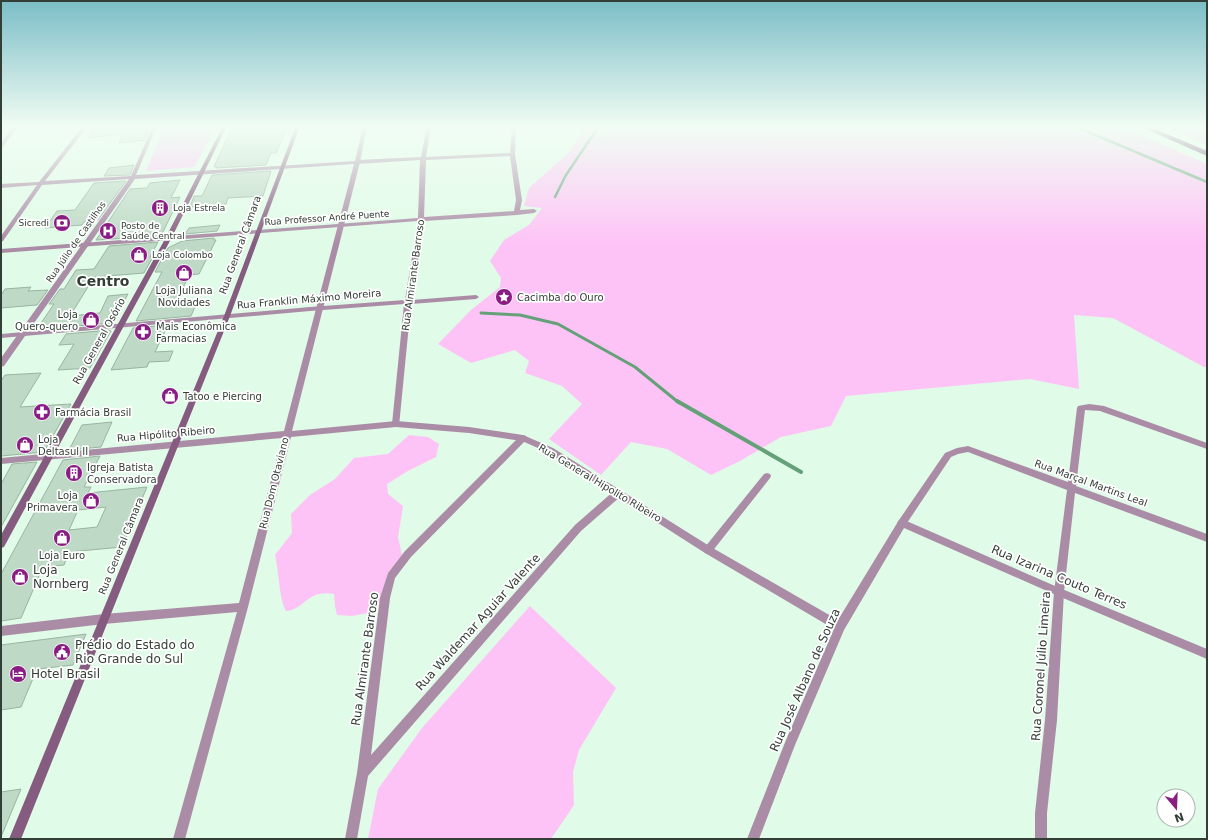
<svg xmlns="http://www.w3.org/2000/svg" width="1208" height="840" viewBox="0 0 1208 840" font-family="'DejaVu Sans',sans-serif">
<rect width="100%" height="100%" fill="#e0fbe7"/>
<path fill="#fec3f6" d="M165 126H217L194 167 146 171Z
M587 126H1120L1125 128 1207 164V367H1204L1113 318 1074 315 1079 389 1030 379 846 396 831 426 781 437 740 461 711 475 667 449 631 442 601 475 549 439 582 404 562 386 525 373 529 361 515 350 471 363 438 344 471 310 500 287 501 278 490 261 504 240 529 225 542 208 524 206 529 188 568 153Z
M1160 126H1207V145Z
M409 435 428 437 439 444 436 457 408 471 387 484 388 494 403 506 398 537 402 555 388 573 381 602 368 613 352 616 337 615 335 606 334 594C306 589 305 610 286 611 279 599 279 571 275 555L292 533 291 514 310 495 335 479 354 458 388 454Z
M530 606 616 688 579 750 573 772 574 805 551 839H368L378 789 422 728Z"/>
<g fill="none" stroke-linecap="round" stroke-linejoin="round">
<path stroke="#64a078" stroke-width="2.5" d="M1074 126 1207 182
M555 197 566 175 599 126"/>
<path stroke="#64a078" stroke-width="3" d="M481 313 520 315 558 324 635 367 678 402"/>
<path stroke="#64a078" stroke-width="4" d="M677 401 801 472"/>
</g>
<path fill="#bed9c5" stroke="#9ab4a1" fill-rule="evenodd" d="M94 126H150L145 140 119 143 123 134 88 138Z
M265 126 264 129 287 128 276 153H271L266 165 216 168 217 167H214L232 128Z
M134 165 130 175 104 176 109 168Z
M271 171 263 196 228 198 226 204 190 207 194 196H202L212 175Z
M180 180 171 198 180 197 161 236 96 240 130 189 147 188 150 183Z
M126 181 98 220 85 221 82 225 45 228 57 211 75 210 94 183Z
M220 225 217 231 185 234 189 228Z
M214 238V240H216L199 274 189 275 177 301 198 300 191 316 136 321 162 272H155L168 248 182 241Z
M158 242 150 257 154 255 144 273 95 277 92 282H91L70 316 100 313 108 296 128 294 113 323 37 329 54 304H49L60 289H64L76 270 94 269 109 246Z
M31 287 28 291 48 290 37 305 1 308V295L5 289Z
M168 325 155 352 173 351 169 361 149 362 147 367 111 370 133 328Z
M109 330 111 331 90 368 58 370 74 344 59 345 66 334Z
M41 373 20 407 71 404 44 452 1 456V381L5 375Z
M112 422 101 447 69 450 82 425Z
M100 456 84 487H91L88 493 147 487 122 547 69 552 64 565 43 567 21 618 1 621V574L63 460ZM106 507 97 527 69 530 78 510Z
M37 462 21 491 1 527V484L12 464Z
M86 634 73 665 37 669 21 707 1 710V645Z
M21 789 1 837V792Z"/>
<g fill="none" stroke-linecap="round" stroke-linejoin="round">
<path fill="#aa8ca6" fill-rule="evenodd" d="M13 126H18L3 147 1 148V143Z
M427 126H431L426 157 510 153 512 126H516L515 154 522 200 520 210 534 209 537 211 534 213 517 215 424 221 412 300 476 295 479 297 476 299 411 304 399 426H393L392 424 404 304 310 311 1 338V334L310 307 405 300 418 221 1 253V249L418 218 420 160 357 164 354 162 357 160 421 157ZM510 156 516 200 514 211 424 217 426 160Z
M1089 404 1104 406 1207 443V449L1100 411 1085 410 1076 486 1207 534V542L1075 493 1064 592 1057 720 1047 813V839H1035V813L1045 720 1054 592 1067 490 968 452 958 454 951 457 905 526 902 527 899 526 897 523 945 453 957 448 968 446 1068 482 1077 408 1078 406Z
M523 435 526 436 527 438 526 440 411 557 395 578 390 598 371 755 575 525 615 490 618 489 621 490 622 493 621 496 581 531 368 776 357 839H345L357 773 380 598 388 573 405 551 520 436Z
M767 473 770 474 771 476 770 478 711 553 708 554 705 553 703 550 705 547 764 474Z"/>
<path fill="#aa8ca6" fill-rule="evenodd" d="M83 126H88L45 181 131 176 153 126H157L136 175 355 161 363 126H367L360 162 292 431 396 421 469 427 523 435 553 448 711 547 838 620 899 520 902 519 1062 589 1207 649V659L1056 595 904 528 844 630 795 745 759 839H747L786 740 834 629 705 553 547 452 522 441 469 433 396 427 291 437 248 607 185 839H173L237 612 104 624 1 636V626L104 614 239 603 282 438 1 464V458L284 431 354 164 135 179 4 366 1 367V358L129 179 42 185 3 241 1 242V236L37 185 1 188V184L39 182Z"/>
<path fill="#855b80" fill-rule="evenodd" d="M223 126H227L171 239 4 547 1 548V535L165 239Z
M296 126H300L230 316 21 839H9L224 316Z"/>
<path fill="#5e285a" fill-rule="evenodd" d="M1139 126H1148L1207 151V156Z"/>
</g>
<linearGradient id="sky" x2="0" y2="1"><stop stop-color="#7bbdc6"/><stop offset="0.52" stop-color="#f1fdf4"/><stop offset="1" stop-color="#f1fdf4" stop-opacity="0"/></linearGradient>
<rect width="1208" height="244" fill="url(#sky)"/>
<defs>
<g id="building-disc" transform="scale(0.9)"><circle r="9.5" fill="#891d83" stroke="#fff"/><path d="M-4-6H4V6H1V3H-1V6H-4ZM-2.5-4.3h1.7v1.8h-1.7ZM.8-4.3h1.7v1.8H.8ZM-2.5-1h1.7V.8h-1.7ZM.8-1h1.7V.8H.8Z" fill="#fff"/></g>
<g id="bank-disc" transform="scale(0.9)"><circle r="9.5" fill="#891d83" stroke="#fff"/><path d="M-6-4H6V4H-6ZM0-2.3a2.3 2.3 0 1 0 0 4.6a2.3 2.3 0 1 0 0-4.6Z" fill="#fff"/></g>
<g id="hospital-disc" transform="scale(0.9)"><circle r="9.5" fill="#891d83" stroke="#fff"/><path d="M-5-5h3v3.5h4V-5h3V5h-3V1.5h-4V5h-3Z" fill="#fff"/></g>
<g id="shop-disc" transform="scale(0.9)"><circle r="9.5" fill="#891d83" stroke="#fff"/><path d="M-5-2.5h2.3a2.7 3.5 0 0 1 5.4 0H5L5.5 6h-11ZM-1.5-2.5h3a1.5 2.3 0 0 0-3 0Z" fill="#fff"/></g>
<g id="sight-disc" transform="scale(0.9)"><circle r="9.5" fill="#891d83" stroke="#fff"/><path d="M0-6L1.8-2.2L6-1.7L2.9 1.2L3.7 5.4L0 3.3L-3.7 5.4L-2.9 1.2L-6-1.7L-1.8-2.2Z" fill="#fff"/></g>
<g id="pharmacy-disc" transform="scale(0.9)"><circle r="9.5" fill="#891d83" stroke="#fff"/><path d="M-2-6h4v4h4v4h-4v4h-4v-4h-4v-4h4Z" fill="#fff"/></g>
<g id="civic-disc" transform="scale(0.9)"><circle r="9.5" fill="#891d83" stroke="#fff"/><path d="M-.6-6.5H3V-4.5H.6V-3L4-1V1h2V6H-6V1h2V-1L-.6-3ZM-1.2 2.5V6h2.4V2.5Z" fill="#fff"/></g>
<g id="hotel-disc" transform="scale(0.9)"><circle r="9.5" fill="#891d83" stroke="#fff"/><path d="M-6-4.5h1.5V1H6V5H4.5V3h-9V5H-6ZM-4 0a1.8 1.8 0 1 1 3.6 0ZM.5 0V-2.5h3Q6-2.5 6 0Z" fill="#fff"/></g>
</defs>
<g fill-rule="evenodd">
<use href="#building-disc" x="160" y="208"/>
<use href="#bank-disc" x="62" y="223"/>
<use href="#hospital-disc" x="108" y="231"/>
<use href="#shop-disc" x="139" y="255"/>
<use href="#shop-disc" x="184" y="273"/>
<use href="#sight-disc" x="504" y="297"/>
<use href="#shop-disc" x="91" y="320"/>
<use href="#pharmacy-disc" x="143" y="332"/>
<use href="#shop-disc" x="170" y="396"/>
<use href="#pharmacy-disc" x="42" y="412"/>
<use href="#shop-disc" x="25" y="445"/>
<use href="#building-disc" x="74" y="473"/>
<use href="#shop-disc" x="91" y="501"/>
<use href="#shop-disc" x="62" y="538"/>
<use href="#shop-disc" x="20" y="577"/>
<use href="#civic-disc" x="62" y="652"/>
<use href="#hotel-disc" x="18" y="674"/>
</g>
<g text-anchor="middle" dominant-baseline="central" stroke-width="3.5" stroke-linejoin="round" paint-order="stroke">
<g font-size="9" fill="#333e36" stroke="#fff" text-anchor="start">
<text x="173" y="208">Loja Estrela</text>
<text x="49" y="223" text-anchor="end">Sicredi</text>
<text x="121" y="226">Posto de<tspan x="121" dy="10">Saúde Central</tspan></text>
<text x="152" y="255">Loja Colombo</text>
</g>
<g font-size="9" fill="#333e36" stroke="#fff">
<text transform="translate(327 218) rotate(-4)">Rua Professor André Puente</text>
<text transform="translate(76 242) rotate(-55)">Rua Júlio de Castilhos</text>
</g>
<g font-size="10" fill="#333e36" stroke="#fff">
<text transform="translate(240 245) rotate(-70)">Rua General Câmara</text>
<text transform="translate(413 275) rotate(-82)">Rua Almirante Barroso</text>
<text transform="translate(309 299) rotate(-5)">Rua Franklin Máximo Moreira</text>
<text transform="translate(99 341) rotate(-61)">Rua General Osório</text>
<text transform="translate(166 434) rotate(-5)">Rua Hipólito Ribeiro</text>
<text transform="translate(274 483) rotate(-76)">Rua Dom Otaviano</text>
<text transform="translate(600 483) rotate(31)">Rua General Hipolito Ribeiro</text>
<text transform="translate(1091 483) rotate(20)">Rua Marçal Martins Leal</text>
<text transform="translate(121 546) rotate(-68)">Rua General Câmara</text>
</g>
<g font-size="10" fill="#333e36" stroke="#fff" text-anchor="start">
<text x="184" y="290" text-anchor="middle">Loja Juliana<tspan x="184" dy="12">Novidades</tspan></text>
<text x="517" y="297">Cacimba do Ouro</text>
<text x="78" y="314" text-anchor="end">Loja<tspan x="78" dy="12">Quero-quero</tspan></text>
<text x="156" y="326">Mais Econômica<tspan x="156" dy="12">Farmacias</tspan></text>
<text x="183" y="396">Tatoo e Piercing</text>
<text x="55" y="412">Farmácia Brasil</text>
<text x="38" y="439">Loja<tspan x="38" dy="12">Deltasul II</tspan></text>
<text x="87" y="467">Igreja Batista<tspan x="87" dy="12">Conservadora</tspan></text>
<text x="78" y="495" text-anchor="end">Loja<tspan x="78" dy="12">Primavera</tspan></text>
<text x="62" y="555" text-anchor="middle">Loja Euro</text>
</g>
<g font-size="12" fill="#333e36" stroke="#fff" text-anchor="start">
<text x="33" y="570">Loja<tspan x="33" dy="14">Nornberg</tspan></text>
<text x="75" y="645">Prédio do Estado do<tspan x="75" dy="14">Rio Grande do Sul</tspan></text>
<text x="31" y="674">Hotel Brasil</text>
</g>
<g font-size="12" fill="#333e36" stroke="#fff">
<text transform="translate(1059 577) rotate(23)">Rua Izarina Couto Terres</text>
<text transform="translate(478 622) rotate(-48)">Rua Waldemar Aguiar Valente</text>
<text transform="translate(365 659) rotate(-82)">Rua Almirante Barroso</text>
<text transform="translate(1041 666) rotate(-86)">Rua Coronel Júlio Limeira</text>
<text transform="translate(805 680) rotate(-66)">Rua José Albano de Souza</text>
</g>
<g font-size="14" font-weight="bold" fill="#333e36" stroke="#fff">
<text x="103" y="281">Centro</text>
</g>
</g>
<rect width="1208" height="840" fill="none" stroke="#333e36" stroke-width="4"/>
<g transform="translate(1176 808) rotate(161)"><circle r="19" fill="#ffffff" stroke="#adb2af"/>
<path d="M0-3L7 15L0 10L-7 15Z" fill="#891d83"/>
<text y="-6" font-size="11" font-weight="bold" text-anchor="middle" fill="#333e36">N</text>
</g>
</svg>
